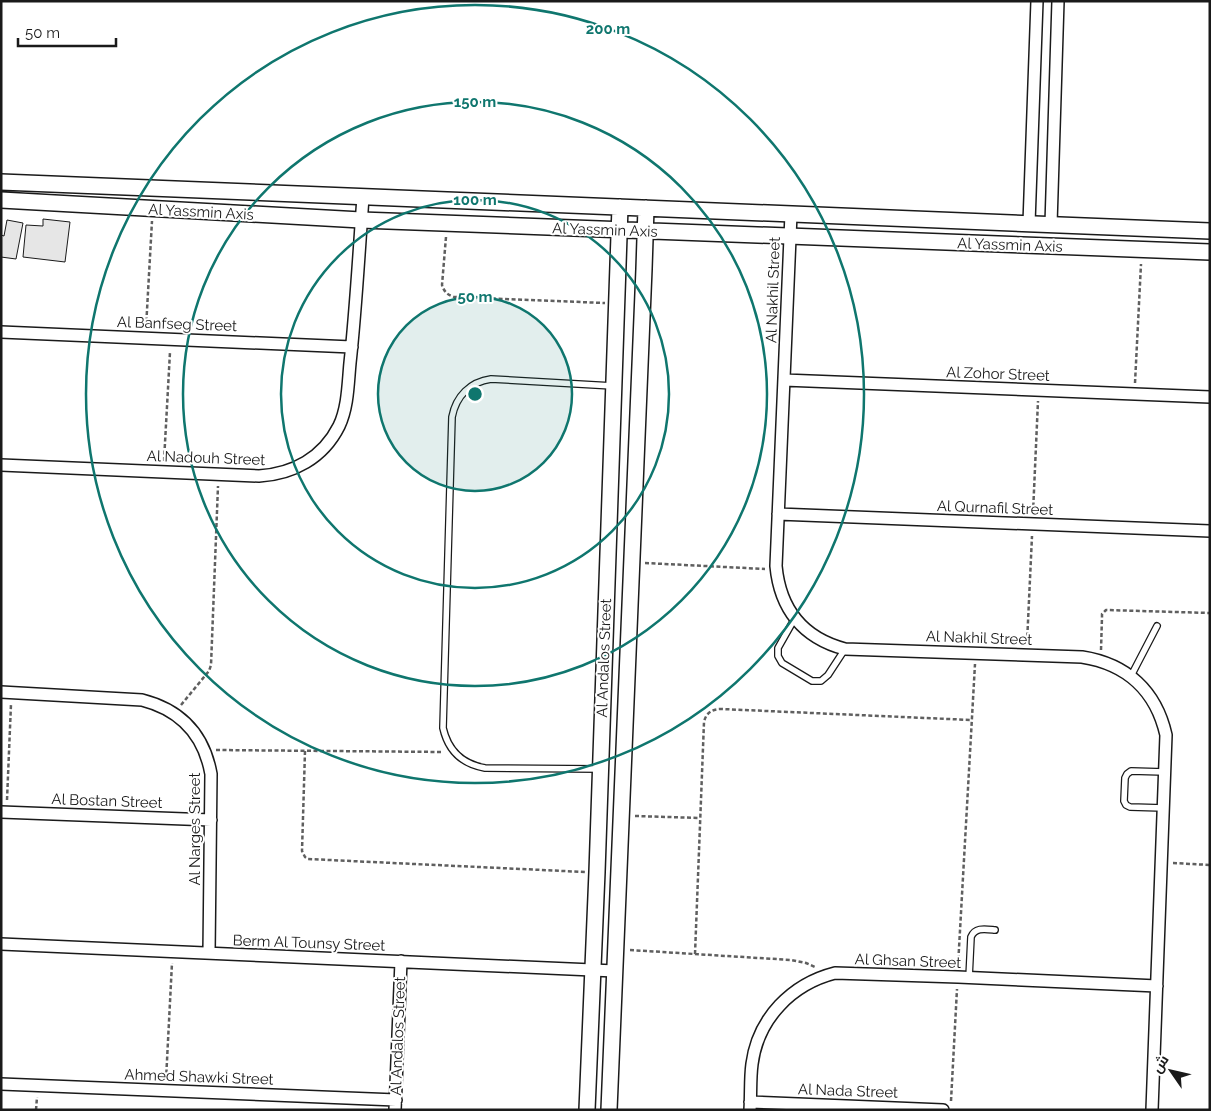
<svg xmlns="http://www.w3.org/2000/svg" width="1211" height="1111" viewBox="0 0 1211 1111" font-family="Raleway,Cairo,sans-serif">
<rect width="100%" height="100%" fill="#fff"/>
<path fill="#e6e6e6" stroke="#1a1a1a" d="M43 219 70 222 65 262 23 257 26 225 43 226Z
M7 220 23 223 16 259 1 257V235L4 236Z"/>
<g fill="none" stroke-linecap="round" stroke-linejoin="round">
<g stroke="#1a1a1a" stroke-width="8">
<path id="service" d="M795 618 778 648V656L782 663 812 681H821L828 675 845 649
M1131 676 1157 626
M600 769 485 768C462 764 448 750 443 728L452 417C456 396 470 382 491 379L613 386
M1164 808 1130 807 1126 805 1124 801 1125 778 1127 774 1131 771 1165 772
M969 978 971 937C975 927 985 929 995 930"/>
</g>
<g stroke="#1a1a1a" stroke-width="14">
<path id="minor" d="M791 214 776 566C780 609 803 638 845 649L1082 657C1127 664 1156 691 1166 735L1152 1110
M1029 223 1037 1
M1051 224 1058 1
M1 332 352 347
M784 380 1210 397
M1 465 259 476C293 474 323 458 339 426 348 407 348 384 350 363 356 308 359 252 363 197
M778 514 1210 531
M1 692 142 700C181 710 204 735 211 774L209 953
M1 812 211 820
M1 944 615 971
M1 1084 396 1100
M750 1102 943 1110
M395 1110 401 961
M750 1110C751 1094 750 1079 752 1064 758 1018 792 984 835 973L958 977 1157 986"/>
</g>
<g stroke="#1a1a1a" stroke-width="18">
<path id="tertiary" d="M1 182 1210 231
M1 200 361 220 1210 252
M587 1110 597 872 620 207
M609 1110 644 269 646 208"/>
</g>
<path stroke="#5f5f5f" stroke-width="2.5" stroke-dasharray="4 2.5" stroke-linecap="butt" d="M446 237 442 285C444 292 448 295 454 297L605 303
M146 328 152 221
M1135 383 1141 264
M164 461 170 352
M1033 513 1038 401
M645 563 765 569
M1027 643 1032 536
M1101 650 1102 617V614L1106 610 1210 613
M181 705 209 671 211 665 218 486
M216 750 443 752
M305 751 302 851 305 857 308 859 585 872
M7 800 11 704
M635 816 700 818
M1173 863 1210 865
M630 950 791 960 806 963 815 967
M695 954 704 722C706 713 712 709 721 709L971 720
M958 966 975 664
M166 1080 172 963
M951 1101 957 989
M36 1110 37 1097"/>
<use href="#service" stroke="#fff" stroke-width="5.5"/>
<use href="#minor" stroke="#fff" stroke-width="11"/>
<use href="#tertiary" stroke="#fff" stroke-width="15"/>
</g>
<circle cx="475" cy="394" r="97" fill="#0f766e" fill-opacity=".12"/>
<g fill="none" stroke="#0f766e" stroke-width="2.5">
<circle cx="475" cy="394" r="97"/>
<circle cx="475" cy="394" r="194"/>
<circle cx="475" cy="394" r="292"/>
<circle cx="475" cy="394" r="389"/>
</g>
<g text-anchor="middle" dominant-baseline="central" stroke-width="4" stroke-linejoin="round" paint-order="stroke">
<g font-size="15" fill="#1a1a1a" stroke="#fff">
<text transform="translate(201 212) rotate(3)">Al Yassmin Axis</text>
<text transform="translate(605 230) rotate(2)">Al Yassmin Axis</text>
<text transform="translate(1010 245) rotate(2)">Al Yassmin Axis</text>
<text transform="translate(773 290) rotate(-88)">Al Nakhil Street</text>
<text transform="translate(177 324) rotate(2)">Al Banfseg Street</text>
<text transform="translate(998 374) rotate(2)">Al Zohor Street</text>
<text transform="translate(206 458) rotate(2)">Al Nadouh Street</text>
<text transform="translate(995 508) rotate(2)">Al Qurnafil Street</text>
<text transform="translate(979 638) rotate(2)">Al Nakhil Street</text>
<text transform="translate(604 658) rotate(-88)">Al Andalos Street</text>
<text transform="translate(107 801) rotate(2)">Al Bostan Street</text>
<text transform="translate(195 829) rotate(-90)">Al Narges Street</text>
<text transform="translate(309 943) rotate(2)">Berm Al Tounsy Street</text>
<text transform="translate(908 961) rotate(2)">Al Ghsan Street</text>
<text transform="translate(398 1036) rotate(-88)">Al Andalos Street</text>
<text transform="translate(199 1077) rotate(2)">Ahmed Shawki Street</text>
<text transform="translate(848 1091) rotate(2)">Al Nada Street</text>
</g>
</g>
<circle cx="475" cy="394" r="8" fill="#0f766e" stroke="#fff" stroke-width="2.5"/>
<g font-size="15" text-anchor="middle" font-weight="bold" fill="#0f766e" stroke="#fff" stroke-width="4" stroke-linejoin="round" paint-order="stroke">
<text x="608" y="34">200 m</text>
<text x="475" y="107">150 m</text>
<text x="475" y="205">100 m</text>
<text x="475" y="302">50 m</text>
</g>
<rect width="1211" height="1111" fill="none" stroke="#1a1a1a" stroke-width="5"/>
<g transform="translate(1171 1071) rotate(304)" stroke="#ffffff" stroke-width="4" paint-order="stroke">
<path d="M0-4L9 19L0 12L-9 19Z" fill="#1a1a1a"/>
<text y="-8" font-size="14" font-weight="bold" text-anchor="middle" fill="#1a1a1a">ش</text>
</g>
<path d="M18 38v8h98v-8" fill="none" stroke="#1a1a1a" stroke-width="2.5"/>
<text x="25" y="38" font-size="15" fill="#1a1a1a" stroke="#ffffff" stroke-width="4" paint-order="stroke">50 m</text>
</svg>
